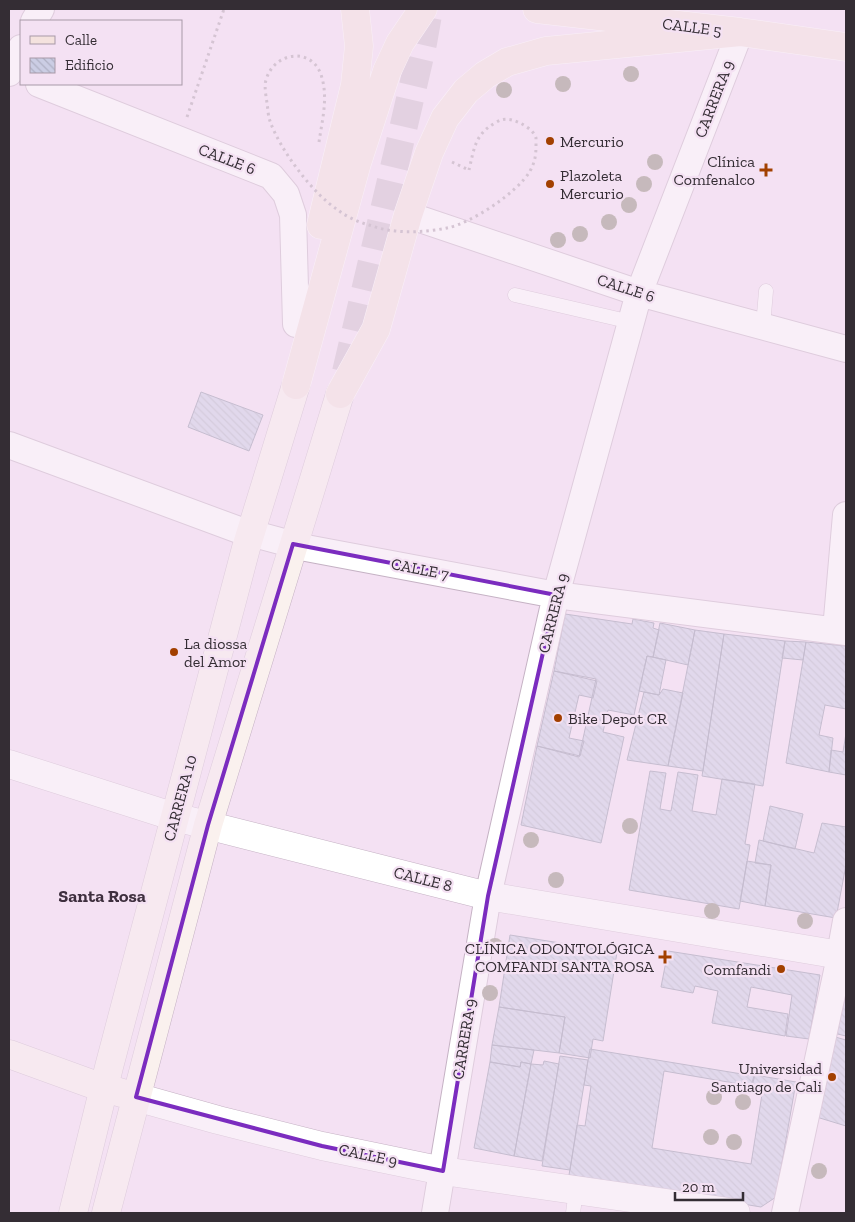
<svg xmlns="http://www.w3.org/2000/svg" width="855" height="1222" viewBox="0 0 855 1222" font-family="'Zilla Slab',serif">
<defs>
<pattern id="building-back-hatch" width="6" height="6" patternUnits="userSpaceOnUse" patternTransform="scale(1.25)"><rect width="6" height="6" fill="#cbcde4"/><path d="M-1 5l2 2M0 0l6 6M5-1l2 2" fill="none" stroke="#afb0c4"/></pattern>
</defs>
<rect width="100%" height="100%" fill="#f4e1f3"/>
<path fill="url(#building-back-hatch)" stroke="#8e90a6" d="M201 392 263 415 249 451 188 427Z
M565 614 632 624 633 619 654 623 653 628 659 630 653 657 647 656 634 715 608 710 603 732 624 737 601 843 521 825 537 746 579 757 596 679 554 671Z
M660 623 695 630 688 665 653 657Z
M695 630 724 634 703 771 668 766Z
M724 634 785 641 763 786 702 776Z
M785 641 806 642 803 660 782 658Z
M806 642 846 646V709L825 705 819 735 833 738 829 772 786 763Z
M647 656 666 660 659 695 639 691Z
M554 671 597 681 593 698 579 695 569 738 584 741 580 756 537 746Z
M663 689 683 693 668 766 627 760 644 692 659 695Z
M846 733V775L829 772 831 750 843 752Z
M650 771 666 773 660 809 671 811 678 772 698 775 692 811 716 815 722 779 755 784 745 844 750 845 739 909 629 890Z
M770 806 803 814 795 849 763 841Z
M822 823 846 827V865L836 918 765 906 771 865 755 863 759 840 814 853Z
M747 861 771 865 765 906 740 901Z
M510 935 617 952 603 1041 593 1039 590 1058 559 1053 565 1017 499 1007Z
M668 951 820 975 809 1039 786 1036 792 995 751 987 747 1007 788 1014 785 1036 712 1023 718 991 695 986 693 993 661 987Z
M846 977V1036L829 1032Z
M499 1007 565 1017 559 1053 492 1045Z
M828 1035 846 1040V1126L810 1115Z
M492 1045 534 1050 531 1064 521 1062 520 1067 490 1062Z
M590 1049 754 1076 751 1086 664 1071 652 1148 751 1164 763 1088 752 1086 755 1075 796 1082 776 1197 761 1207 569 1175 577 1125 585 1126 591 1086 584 1085Z
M560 1056 588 1060 570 1170 542 1166Z
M544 1061 559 1064 542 1161 514 1156 531 1064 543 1065Z
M490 1062 520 1067 521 1062 531 1064 514 1156 474 1148Z"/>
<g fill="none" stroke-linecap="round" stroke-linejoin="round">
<path stroke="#cebdcd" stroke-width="28" stroke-dasharray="28 14" stroke-linecap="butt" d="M346 372 401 138 423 43 429 9"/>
<g stroke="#c5b2c4" stroke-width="15">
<path id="service" d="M515 295 631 322
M763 326 766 291
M573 1213 576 1190"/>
</g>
<g stroke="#c5b2c4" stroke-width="28">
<path id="minor" d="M34 21 41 9
M9 73 21 48
M39 84 271 176 286 194 293 215 296 324
M408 215 639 293 846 349
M9 445 239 530 306 548 556 595 846 632
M836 630 846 515
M435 1213 488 896 556 595 639 293 740 32
M785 1213 837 971 846 921"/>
</g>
<g stroke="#c5b2c4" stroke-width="29">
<path id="tertiary" d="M9 764 175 817 488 896 846 956
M136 1097 218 1120 322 1146 443 1171 736 1213"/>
</g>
<g stroke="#c5b2c4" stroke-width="29">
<path id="secondary" d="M9 1054 89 1083 122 1093
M73 1213 109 1067 246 548 296 385
M106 1213 208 825 340 394"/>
</g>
<g stroke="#fff" stroke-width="29">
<path id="primary" d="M537 9 740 32 846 47
M321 225 355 85 359 46 355 9
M296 385 357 163 387 71 400 43 423 9
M340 394 376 329 408 215 429 153 445 118 466 91 485 75 507 62 546 51 740 32"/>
</g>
<path stroke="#afa0ae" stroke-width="3" stroke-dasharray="2.5 4" stroke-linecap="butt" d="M187 117 224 9
M452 162 469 170"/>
<use href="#service" stroke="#fff" stroke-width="14"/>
<use href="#minor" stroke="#fff" stroke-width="26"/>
<use href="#tertiary" stroke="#fff" stroke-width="28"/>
<use href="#secondary" stroke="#faf1ee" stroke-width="28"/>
<use href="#primary" stroke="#f4e2de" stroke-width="28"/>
<path stroke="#afa0ae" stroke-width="3" stroke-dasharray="2.5 4" stroke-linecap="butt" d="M319 142C322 121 328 99 322 78 314 46 274 51 266 80 264 86 266 96 267 103 268 109 268 116 270 121 280 150 313 194 338 210 347 217 358 222 369 225 393 234 422 233 447 228 472 223 518 192 530 171 535 162 536 155 536 145 536 145 536 139 536 138 534 131 526 126 520 123 511 119 504 117 495 123 475 134 474 149 469 170"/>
</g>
<g fill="#8f887a">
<circle cx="631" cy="74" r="8"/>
<circle cx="563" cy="84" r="8"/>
<circle cx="504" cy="90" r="8"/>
<circle cx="655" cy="162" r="8"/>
<circle cx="644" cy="184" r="8"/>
<circle cx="629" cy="205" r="8"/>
<circle cx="609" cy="222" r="8"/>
<circle cx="580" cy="234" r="8"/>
<circle cx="558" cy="240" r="8"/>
<circle cx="630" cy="826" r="8"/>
<circle cx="531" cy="840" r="8"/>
<circle cx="556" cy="880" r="8"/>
<circle cx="712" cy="911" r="8"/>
<circle cx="805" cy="921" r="8"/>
<circle cx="495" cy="946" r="8"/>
<circle cx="490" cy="993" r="8"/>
<circle cx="714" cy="1097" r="8"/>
<circle cx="743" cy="1102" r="8"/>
<circle cx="711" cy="1137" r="8"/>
<circle cx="734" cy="1142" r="8"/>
<circle cx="819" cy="1171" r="8"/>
</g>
<path d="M0 0H855V1222H0ZM293 544 556 595 488 896 443 1171 322 1146 136 1097 208 825Z" fill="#f4e1f3" fill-opacity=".55" fill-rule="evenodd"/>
<path fill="none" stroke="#7b2cbf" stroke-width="4" stroke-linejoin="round" d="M293 544 556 595 488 896 443 1171 322 1146 136 1097 208 825Z"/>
<g fill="#a24000" stroke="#f4e1f3" stroke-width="2">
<circle cx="550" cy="141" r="5"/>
<path d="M763.5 162.5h5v5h5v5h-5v5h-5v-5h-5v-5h5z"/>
<circle cx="550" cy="184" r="5"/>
<circle cx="174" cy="652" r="5"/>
<circle cx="558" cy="718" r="5"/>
<path d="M662.5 949.5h5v5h5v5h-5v5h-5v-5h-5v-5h5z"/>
<circle cx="781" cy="969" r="5"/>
<circle cx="832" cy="1077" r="5"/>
</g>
<g text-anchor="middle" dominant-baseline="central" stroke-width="4.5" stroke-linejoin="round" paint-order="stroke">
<g font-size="16" fill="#342d34" stroke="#f4e1f3">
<text transform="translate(692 27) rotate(7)">CALLE 5</text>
<text transform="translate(714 99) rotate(-69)">CARRERA 9</text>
<text transform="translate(227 159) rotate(21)">CALLE 6</text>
<text transform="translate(626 288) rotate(18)">CALLE 6</text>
<text transform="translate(420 569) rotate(11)">CALLE 7</text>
<text transform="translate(553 613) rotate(-76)">CARRERA 9</text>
<text transform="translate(180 798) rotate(-75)">CARRERA 10</text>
<text transform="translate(423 879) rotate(14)">CALLE 8</text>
<text transform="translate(464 1039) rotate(-81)">CARRERA 9</text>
<text transform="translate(368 1155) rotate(12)">CALLE 9</text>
</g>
<g font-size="16" fill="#342d34" stroke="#f4e1f3" text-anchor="start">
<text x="560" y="141">Mercurio</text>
<text x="755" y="161" text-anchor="end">Clínica<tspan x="755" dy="18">Comfenalco</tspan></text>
<text x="560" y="175">Plazoleta<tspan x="560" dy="18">Mercurio</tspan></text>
<text x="184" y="643">La diossa<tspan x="184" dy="18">del Amor</tspan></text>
<text x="568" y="718">Bike Depot CR</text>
<text x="654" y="948" text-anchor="end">CLÍNICA ODONTOLÓGICA<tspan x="654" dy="18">COMFANDI SANTA ROSA</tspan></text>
<text x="771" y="969" text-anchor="end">Comfandi</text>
<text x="822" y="1068" text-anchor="end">Universidad<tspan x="822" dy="18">Santiago de Cali</tspan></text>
</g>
<g font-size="18" font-weight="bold" fill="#3e2f3e" stroke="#f4e1f3">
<text x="102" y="896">Santa Rosa</text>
</g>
</g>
<rect width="855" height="1222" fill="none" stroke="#342d34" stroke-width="20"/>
<rect x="20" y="20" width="162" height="65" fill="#f4e1f3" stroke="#a799a7"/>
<rect x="30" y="36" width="25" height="8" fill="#f4e2de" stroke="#a799a7"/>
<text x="65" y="45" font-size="15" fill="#342d34">Calle</text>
<rect x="30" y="58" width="25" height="15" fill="url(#building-back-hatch)" stroke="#a799a7"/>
<text x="65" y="70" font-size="15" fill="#342d34">Edificio</text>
<path d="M675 1192v8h68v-8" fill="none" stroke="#342d34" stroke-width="2.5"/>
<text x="682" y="1192" font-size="15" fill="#342d34" stroke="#f4e1f3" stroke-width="4" paint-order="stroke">20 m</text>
</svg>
